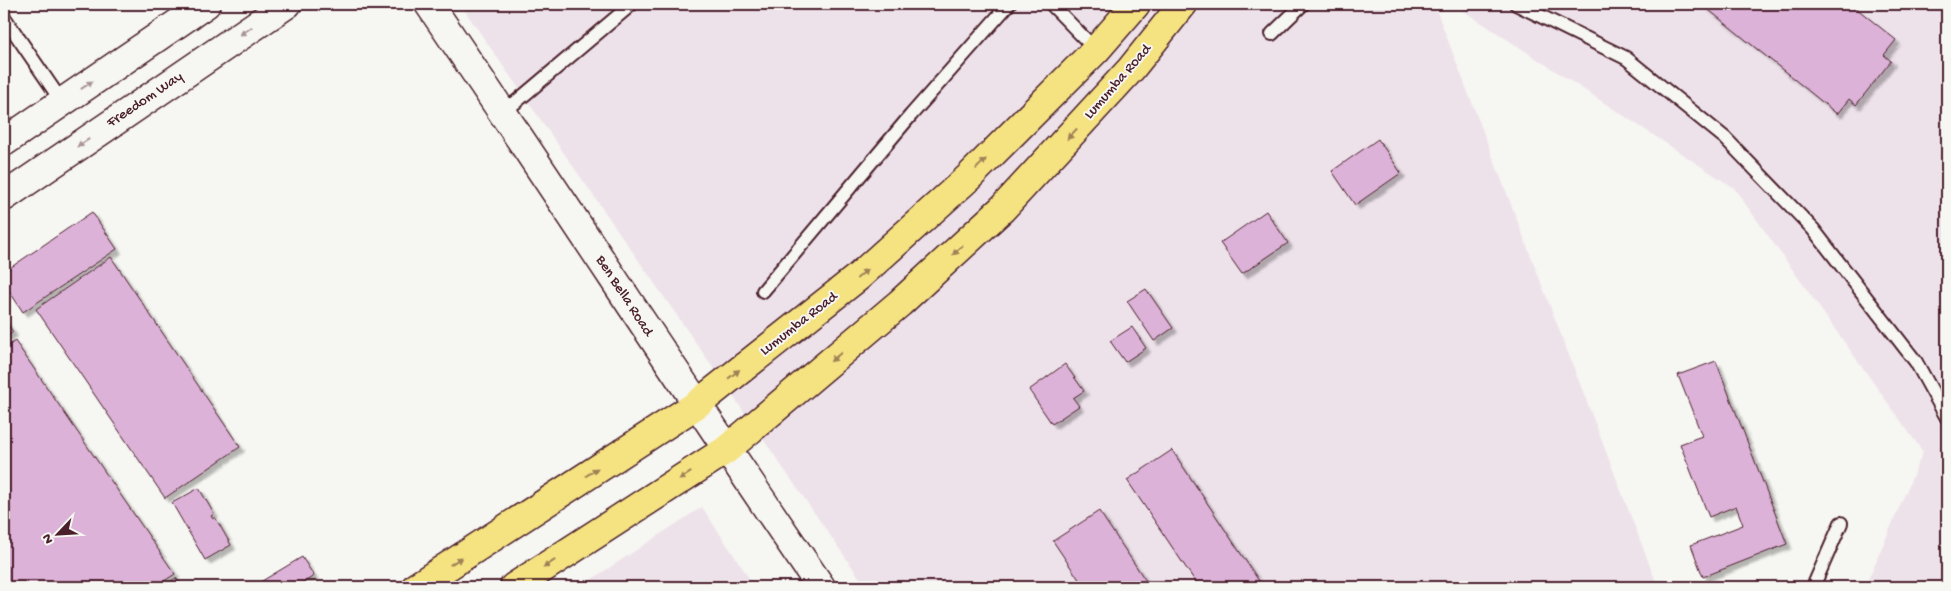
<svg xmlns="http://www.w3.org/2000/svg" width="1951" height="591" viewBox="0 0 1951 591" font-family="'Gochi Hand',sans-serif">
<defs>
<filter id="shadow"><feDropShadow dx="4.5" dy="4.5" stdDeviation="1" flood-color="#0004"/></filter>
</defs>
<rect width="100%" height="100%" fill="#f6f6f2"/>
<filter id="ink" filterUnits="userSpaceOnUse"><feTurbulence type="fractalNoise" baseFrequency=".02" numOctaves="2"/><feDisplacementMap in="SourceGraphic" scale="10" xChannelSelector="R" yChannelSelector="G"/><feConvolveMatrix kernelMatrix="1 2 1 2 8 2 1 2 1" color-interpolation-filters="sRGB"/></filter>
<g filter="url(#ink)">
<path fill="#eee2ea" d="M460 4H1434L1658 587H866Z
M1453 4H1947V587H1865L1923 452 1734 188Z
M702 507 755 587H580Z"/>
<path fill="#dcb2d8" stroke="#4a1f2b" filter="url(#shadow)" d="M1706 4H1851L1896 40 1884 55 1891 61 1856 105 1849 99 1837 114 1704 6Z
M1378 139 1401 173 1355 205 1332 171Z
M1266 211 1288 243 1242 274 1220 243Z
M92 212 117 249 23 312 4 283V272Z
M111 257 240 447 165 498 36 309Z
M1146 289 1173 328 1154 341 1127 301Z
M4 319 13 332 4 338Z
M1132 327 1146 348 1125 362 1110 341Z
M15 341 175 574 155 587H4V349Z
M1716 361 1787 544 1703 577 1691 545 1743 525 1736 506 1709 517 1680 444 1702 436 1678 375Z
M1065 364 1084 391 1073 398 1079 406 1052 424 1029 390Z
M1172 450 1263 587H1199L1127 480Z
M199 488 214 514 211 516 213 519 215 517 231 545 205 560 172 503Z
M1099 511 1150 587H1084L1053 541Z
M302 557 314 576 296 587H252Z
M176 578 183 587H162Z"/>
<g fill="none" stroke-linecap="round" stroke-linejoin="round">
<g stroke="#4a1f2b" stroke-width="16">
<path id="service" d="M1051 4 1096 50
M1516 4 1626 58 1725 138 1813 229 1916 362 1947 418
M4 17 62 102
M1272 34 1303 4
M503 113 632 4
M763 291 911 115 1009 4
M1813 587 1841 523"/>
</g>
<g stroke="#4a1f2b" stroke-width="31">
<path id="secondary" d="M429 4C561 197 688 394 821 587
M4 142 206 4
M4 197 287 4"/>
</g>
<g stroke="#4a1f2b" stroke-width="31">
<path id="primary" d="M416 587 696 405 858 277 968 178 1096 50 1136 4
M514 587 726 450 900 303 1002 209 1131 69 1183 4"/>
</g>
<use href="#service" stroke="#f6f6f2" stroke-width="12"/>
<use href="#secondary" stroke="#f6f6f2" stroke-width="28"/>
<use href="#primary" stroke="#f5e382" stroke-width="28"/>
</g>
<defs><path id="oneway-solid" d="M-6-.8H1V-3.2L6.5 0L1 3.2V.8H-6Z" transform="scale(1.25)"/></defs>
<g fill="#a99598">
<use href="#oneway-solid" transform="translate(246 31) rotate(146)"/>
<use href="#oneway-solid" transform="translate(87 85) rotate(-34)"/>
<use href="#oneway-solid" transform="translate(83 143) rotate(146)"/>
</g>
<g fill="#a08156">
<use href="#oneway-solid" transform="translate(1072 134) rotate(133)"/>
<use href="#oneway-solid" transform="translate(981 164) rotate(-45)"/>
<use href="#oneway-solid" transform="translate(958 250) rotate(137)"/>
<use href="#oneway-solid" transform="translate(862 274) rotate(-41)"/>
<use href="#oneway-solid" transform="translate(836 357) rotate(140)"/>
<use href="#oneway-solid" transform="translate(734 374) rotate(-38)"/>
<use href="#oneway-solid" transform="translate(592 472) rotate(-33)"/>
<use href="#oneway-solid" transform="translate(685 476) rotate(147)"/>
<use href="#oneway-solid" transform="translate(456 561) rotate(-33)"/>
<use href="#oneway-solid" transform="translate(549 564) rotate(147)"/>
</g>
</g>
<g text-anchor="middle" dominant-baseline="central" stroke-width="4" stroke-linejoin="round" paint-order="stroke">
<g font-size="15" fill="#4a1f2b" stroke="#f6f6f2">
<text transform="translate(1118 82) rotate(-49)">Lumumba Road</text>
<text transform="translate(145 100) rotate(-34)">Freedom Way</text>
<text transform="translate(624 296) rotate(57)">Ben Bella Road</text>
<text transform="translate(799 324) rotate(-38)">Lumumba Road</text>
</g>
</g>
<rect width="1951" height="591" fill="none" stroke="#f6f6f2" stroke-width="20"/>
<rect x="10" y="10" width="1931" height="571" fill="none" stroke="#4a1f2b" stroke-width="2" filter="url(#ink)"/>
<g transform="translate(58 534) rotate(245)" stroke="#f6f6f2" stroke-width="4" paint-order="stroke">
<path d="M0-4L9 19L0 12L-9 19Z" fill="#4a1f2b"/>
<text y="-8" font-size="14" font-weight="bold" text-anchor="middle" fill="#4a1f2b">N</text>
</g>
</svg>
